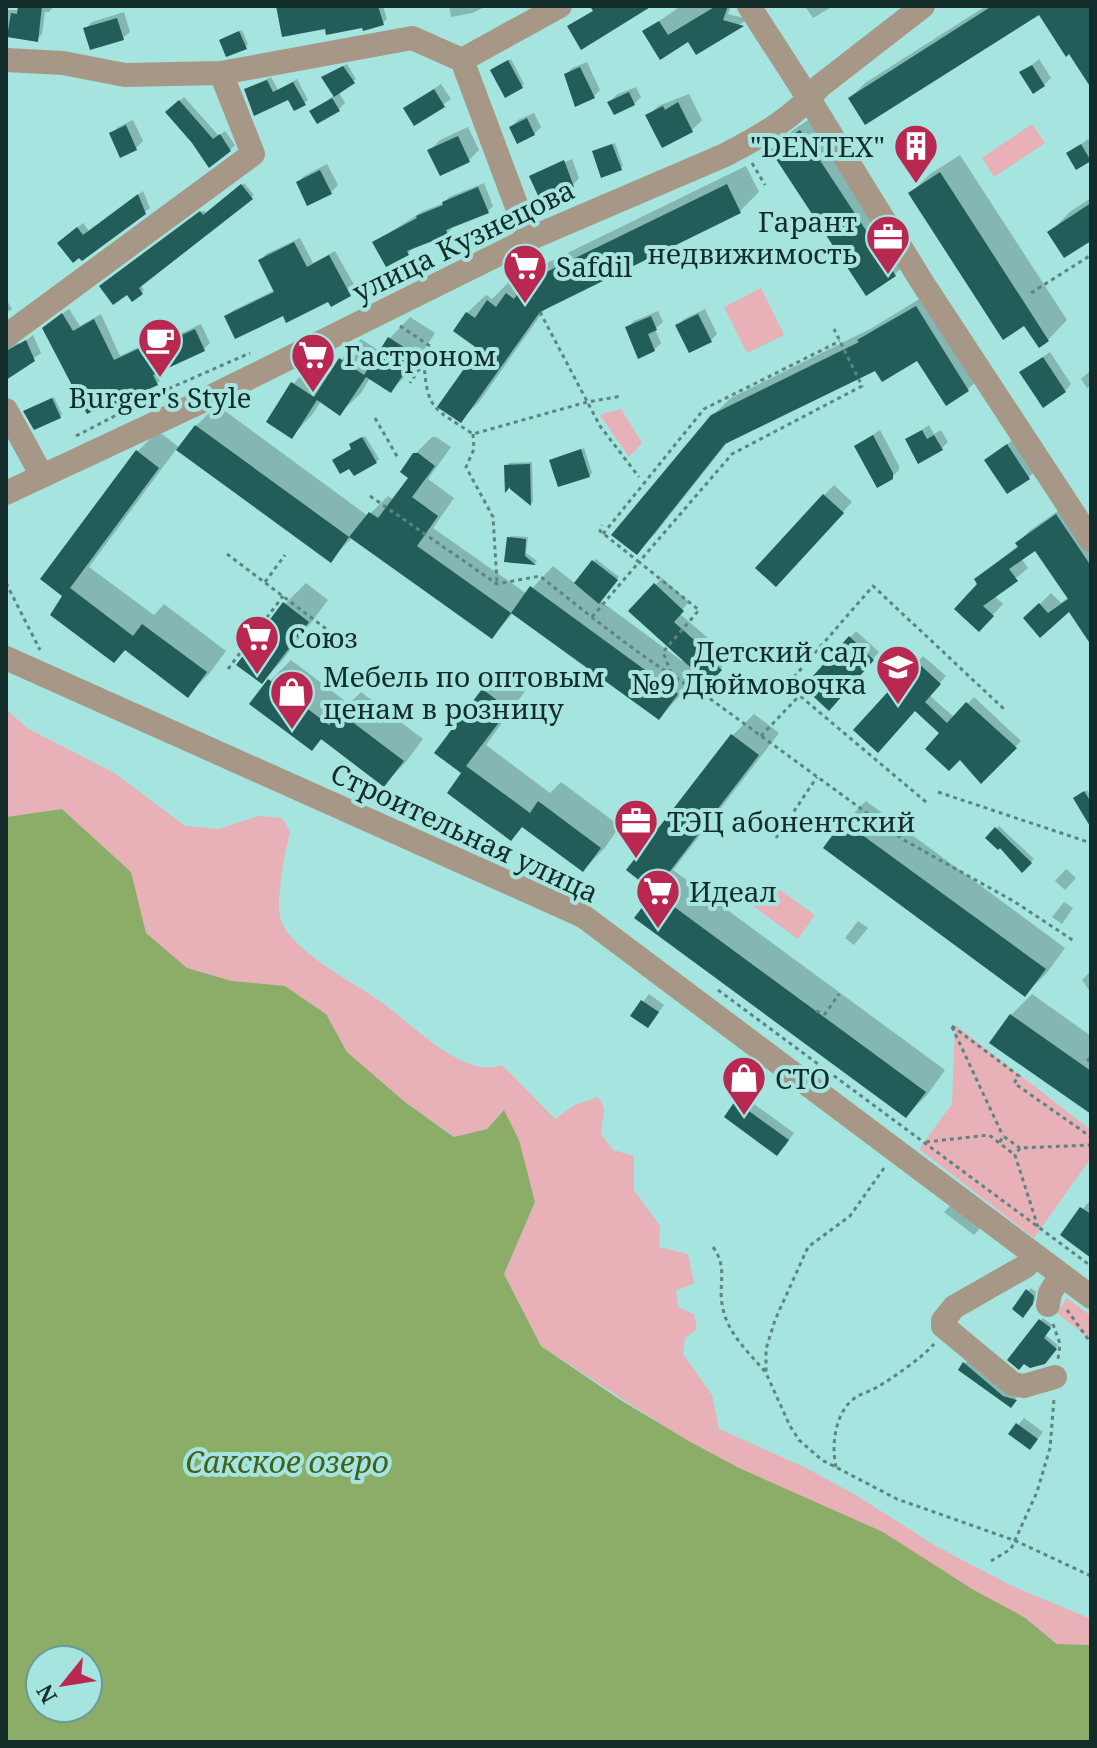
<svg xmlns="http://www.w3.org/2000/svg" width="1097" height="1748" viewBox="0 0 1097 1748" font-family="'Noto Serif',serif">
<rect width="100%" height="100%" fill="#a5e4df"/>
<path fill="#e8b1b8" d="M1032 124 1045 143 994 177 982 158Z
M761 288 784 335 747 353 724 307Z
M621 409 642 443 629 457 600 415Z
M6 709 27 728 116 774 185 826 219 829 258 816 282 818 290 832C285 850 276 901 280 917 288 949 351 981 377 999 407 1020 432 1048 467 1063 479 1068 489 1069 502 1065L555 1119 575 1105 598 1097 604 1108 601 1134 613 1150 634 1156V1190L660 1226 659 1247 688 1254 694 1283 676 1291 678 1307 694 1314 697 1329 685 1338 683 1354 712 1395 719 1429 804 1467 856 1495 934 1545 1010 1585 1091 1619V1645L1058 1644 1024 1617 709 1453 646 1479 662 1425 541 1346 504 1274 535 1202 503 1110 487 1129 455 1137 405 1102 347 1052 326 1014 285 986 232 981 187 969 145 933 131 872 62 809 6 817Z
M769 882 815 915 798 939 752 905Z
M955 1025 1091 1130V1158L1034 1238 919 1149 952 1104Z
M1067 1298 1091 1316V1340L1057 1313Z"/>
<path fill="#8bad68" fill-rule="evenodd" d="M62 809 131 872 146 933 187 968 232 981 285 986 326 1014 347 1052 405 1102 454 1137 487 1129 504 1110 519 1140 535 1202 504 1274 541 1346 619 1399 687 1440 739 1468 883 1532 972 1589 1024 1617 1057 1644 1091 1645V1742H6V817ZM40 1660H88V1708H40Z"/>
<path fill="#0003" d="M20 6H54L49 12H45L42 34 37 39 6 35V10H20Z
M279 6H383L387 19 383 23 326 27Z
M449 6H487L472 13 451 17Z
M677 6H731L728 14 748 19 696 52 689 40 645 31 678 8Z
M805 6H833L813 18Z
M986 6H1091V85L1040 12 850 98 865 83Z
M124 12 130 32 123 38 85 29 92 22Z
M242 30 248 44 245 47 221 40Z
M511 59 524 84 521 87 495 67Z
M1039 59 1051 78 1044 85 1022 73Z
M587 62 600 90 593 97 566 75 572 68Z
M347 64 356 79 338 91 345 103 338 110 312 111 335 95 326 75Z
M271 77 278 90 297 79 308 100 304 103 246 90Z
M441 84 451 99 415 123 406 108Z
M636 87 641 97 634 104 610 102 616 95Z
M689 94 702 120 692 130 648 116 658 106Z
M184 97 219 136 225 131 235 145 230 150 168 112Z
M822 111 916 254 895 274 772 150 793 130Z
M534 113 541 127 534 134 511 127 518 120Z
M133 120 143 141 136 148 121 155 111 134 118 127Z
M468 127 479 150 469 160 430 150 440 140Z
M1088 139 1091 144 1090 159 1069 154Z
M615 143 623 166 620 169 594 152Z
M960 155 1067 320 1048 340 1025 324 911 193 930 174Z
M572 159 579 178 573 185 532 177 537 172V175Z
M327 164 338 185 331 192 308 203 298 182 304 176Z
M746 166 759 192 740 211 547 306 479 402 461 420 481 349 467 313 486 295 492 299 508 283 514 288 526 276 531 280 547 263Z
M244 183 254 195 140 284 144 290 142 292H128L104 284 204 210 206 214Z
M484 183 493 206 488 211 451 226 452 228 447 233 413 248 408 253 375 242 423 211 444 203 449 197Z
M143 191 150 208 83 258 64 238 83 223 89 231Z
M1091 198V238L1050 232 1071 211Z
M300 238 313 263 335 251 356 288 350 294 284 314 226 317 232 311 275 290 261 260 266 254Z
M934 290 986 372 968 389 946 403 918 358 876 368 730 439 654 535 636 552 712 416 731 398 872 328Z
M6 299 12 309 6 313Z
M69 309 80 326 101 314 120 356 147 343 149 348 201 324 210 343 204 349 160 370 163 377 157 384 115 402 51 322Z
M705 309 717 334 711 340 677 326 684 319Z
M658 311 663 322 655 329 661 343 654 350 627 328 634 321Z
M410 317 435 333 411 370 391 391 370 378 361 393 340 413 321 401 312 415 292 436 293 384 313 363 331 374 341 360 361 339 381 352 390 338Z
M33 335 41 353 6 378V349L11 344 23 343Z
M1050 352 1071 384 1065 391 1022 372Z
M1091 370V385L1087 388 1081 379Z
M54 397 62 414 60 417 26 411Z
M217 405 368 516 388 496 394 500 411 478 414 455 432 437H436L451 447 428 479 454 498 433 528 527 594 553 566 576 584 596 559 619 577 599 600 682 661 684 658 631 611 662 578 689 602 679 613 717 646 714 650 727 661 716 674 698 671 679 697 658 718 514 612 492 637 353 537 330 560 177 448 89 567 154 615 164 604 226 651 209 674 188 695 126 649 114 661 65 595 137 452 158 431 180 448 196 426Z
M929 425 934 434 941 430 948 442 941 449 907 440Z
M880 430 899 466V470L892 477 856 446Z
M365 436 379 459 376 462 353 449 354 442Z
M1014 439 1035 471 1029 477 986 460Z
M584 448 592 473 589 476 551 460Z
M532 462 533 502 531 504 512 489V481L506 466 509 463Z
M834 485 852 502 786 574 824 495Z
M1068 504 1091 538V641L1069 609 1026 618 1051 593 1061 603 1069 597 1036 548 1021 558 1028 568 994 596 1003 604 979 629 980 584 976 579 1019 545 1018 543 1029 531Z
M511 536 528 537 526 553 537 561 535 563 506 560 509 538Z
M306 583 328 600 282 661 262 682 285 604Z
M856 631 879 652 835 701 806 687Z
M923 656 946 676 929 695 955 718 974 697 1021 741 981 781 942 733 915 709 917 662Z
M291 660 349 704 361 692 423 739 405 763 384 784 323 738 312 749 270 681Z
M504 669 528 687 486 745 550 793 561 782 620 826 604 849 583 870 464 772 483 690Z
M754 714 779 733 673 870 945 1070 927 1095 906 1116 637 918 657 891 629 870 733 735Z
M1087 790 1091 796V807L1078 796Z
M866 801 1065 948 1046 974 1025 994 826 848 845 822Z
M999 826 1034 859 1022 870 1000 846 988 838Z
M1066 869 1076 878 1065 890 1055 881Z
M1064 902 1073 908 1062 924 1052 917Z
M858 921 868 928 854 945 845 938Z
M1091 971V993L1082 980Z
M649 994 664 1005 654 1019 633 1015Z
M1032 994 1091 1036V1112L1011 1015Z
M743 1096 794 1133 784 1147 737 1102Z
M1091 1199V1256L1062 1235Z
M954 1202 984 1224 974 1235 944 1212Z
M1031 1288 1036 1292 1035 1300 1026 1312 1015 1308Z
M1043 1318 1052 1325 1045 1335 1058 1345 1047 1359 1040 1321Z
M967 1361 1006 1393 1017 1397 1013 1403 961 1369Z
M1024 1418 1043 1432 1036 1441 1011 1434Z"/>
<path fill="#225d59" d="M18 6H42L38 42 7 37 11 13 17 14Z
M276 6H378L384 25 363 31 362 28 326 35 325 29 282 37Z
M590 6H652L581 50 567 26 593 11Z
M716 6H728L723 20 744 26 696 55 688 42 660 60 642 31 659 21 668 35Z
M992 6H1091V88L1069 54 1066 57 1039 15 865 125 848 98Z
M117 18 124 40 90 50 83 28Z
M239 31 247 49 226 57 219 40Z
M508 60 523 88 505 98 490 70Z
M1032 65 1045 86 1033 94 1019 72Z
M343 66 355 83 334 97 321 77Z
M580 67 595 98 575 107 564 74Z
M267 80 273 92 293 82 306 105 294 111 288 100 254 116 244 89Z
M434 89 445 107 414 126 403 108Z
M629 92 635 105 614 115 607 102Z
M332 98 340 111 317 124 309 111Z
M179 100 213 139 220 134 231 151 209 168 192 143 165 112Z
M678 102 693 132 662 148 645 115 663 106 665 110Z
M527 118 535 135 517 144 509 127Z
M126 125 137 150 120 158 109 133Z
M800 130 896 276 866 296 770 150Z
M458 136 470 162 440 176 427 150Z
M612 144 622 170 601 178 592 151Z
M1081 144 1091 161 1076 170 1066 153Z
M564 160 574 187 541 202 529 176Z
M320 170 332 194 307 206 296 182Z
M940 172 1049 341 1039 348 1024 326 1003 340 908 193Z
M241 184 253 199 139 288 143 294 132 302 127 295 113 305 99 286 200 211 203 215Z
M727 184 741 213 540 312 461 423 437 407 478 349 453 331 466 312 475 318 487 300 496 307 506 293 514 299 526 282Z
M478 187 489 213 446 230 448 235 407 251 409 255 386 267 372 242 417 218 416 216 443 205 442 202Z
M138 194 146 214 82 261 79 258 73 263 57 243 77 227 83 235Z
M1091 203V241L1064 258 1047 232Z
M294 242 307 267 329 255 351 296 331 307 328 302 286 323 283 316 235 339 224 316 274 292 258 260Z
M916 306 969 391 946 406 917 361 882 382 875 371 725 444 637 555 611 535 711 415 859 342 857 340Z
M62 313 73 331 94 319 114 360 140 348 142 353 195 329 205 351 153 375 158 385 114 405 112 401 87 414 42 328Z
M698 314 712 342 689 353 675 325Z
M651 316 657 330 648 334 655 351 638 359 625 327Z
M388 337 416 355 391 393 366 377 340 416 317 400 292 439 266 422 291 382 314 397 339 358 364 375Z
M26 340 35 361 6 380V351Z
M1043 357 1066 392 1043 408 1019 372Z
M52 398 61 418 34 430 23 411Z
M195 425 349 537 331 563 176 450Z
M922 430 927 439 934 435 943 450 918 464 905 439Z
M873 435 893 473V479L877 488 854 446Z
M362 437 377 463 354 476 349 469 340 474 332 460 351 449 349 444Z
M1007 444 1030 479 1007 494 984 460Z
M581 449 590 477 558 487 549 460Z
M136 450 159 468 70 588 133 636 142 624 207 672 188 698 125 650 114 663 50 615 62 596 40 579Z
M413 453H418L435 466 412 497 438 516 417 546 511 613 492 639 349 537 369 512 378 518 408 478 400 472Z
M530 464 531 506 510 489V487L505 493 504 465Z
M823 494 844 513 776 587 755 568Z
M1056 514 1091 566V645L1069 612 1040 638 1023 618 1039 603 1048 613 1068 599 1035 551 1009 569 1018 581 983 606 994 616 979 632 954 609 977 584 974 579 1018 547 1015 543Z
M507 537 526 539 525 556 536 565 504 562Z
M592 560 618 580 599 604 574 583Z
M654 583 684 611 674 622 711 655 708 658 722 670 709 684 628 611Z
M530 586 678 694 659 720 511 613Z
M283 602 309 622 262 684 236 665Z
M849 636 874 660 829 711 803 687Z
M916 661 941 684 925 702 947 723 966 702 1017 748 981 784 960 760 949 771 925 749 939 733 915 711 878 753 853 730Z
M268 679 329 725 339 712 404 761 384 787 321 739 312 751 249 704Z
M482 689 509 709 466 766 530 813 538 801 601 848 583 872 522 827 511 841 447 793 461 773 434 753Z
M731 734 759 755 654 892 626 870Z
M1084 791 1091 802V828L1073 798Z
M843 821 1046 969 1025 997 823 848Z
M995 827 1032 863 1022 873 1000 848 998 850 985 838Z
M654 892 926 1092 906 1118 634 918Z
M641 1000 659 1012 648 1028 630 1016Z
M1010 1014 1091 1071V1114L989 1043Z
M735 1101 789 1140 777 1156 724 1117Z
M1080 1207 1091 1214V1258L1060 1235Z
M1026 1289 1034 1296 1033 1304 1023 1318 1012 1309Z
M1039 1319 1051 1328 1044 1338 1057 1349 1045 1364 1030 1368 1024 1364 1019 1370 1007 1360Z
M963 1362 1003 1396 1017 1400 1011 1408 958 1370Z
M1016 1423 1038 1439 1030 1450 1008 1434Z"/>
<g fill="none" stroke-linecap="round" stroke-linejoin="round">
<path stroke="#5a8682" stroke-width="3" stroke-dasharray="4 4" stroke-linecap="butt" d="M752 163 765 185
M519 268 526 282
M1031 293 1091 255
M540 312 600 426 639 477
M400 326 433 348 410 383
M424 362C427 411 434 408 473 434L587 402 622 396
M375 418 398 458
M473 434 474 449 466 467 493 517 497 582
M76 436 161 392 250 353
M370 496 497 584 540 576C594 619 649 664 709 698L904 840 1015 902 1074 941
M603 534 704 409 840 341
M227 554 329 631
M265 582 285 555
M6 583 40 650
M592 617 639 562 600 531 602 525
M228 669 283 596
M671 673 663 652 699 610 639 562 732 454 862 386 834 329
M761 736 799 696
M938 792 1091 843
M926 802 787 685 873 586 1005 710
M776 838 817 777
M718 990 1091 1266
M816 1011 825 1014 839 994
M952 1026 1019 1076 1014 1083 1091 1137
M952 1027 1003 1136
M1087 1061 1091 1057
M926 1142 989 1135 1015 1155
M1000 1142 1003 1136 1020 1148
M884 1168 850 1216 808 1247 775 1320 766 1349V1373L790 1426 799 1440 822 1460 897 1499 1016 1541 1091 1576
M1038 1227 1015 1155 1020 1148 1091 1145
M713 1247C729 1269 717 1285 723 1309 729 1336 750 1353 766 1373
M1067 1310 1091 1343
M1053 1324 1060 1344 1058 1359
M836 1467C831 1445 835 1411 856 1397 863 1393 871 1391 879 1386 894 1377 923 1357 934 1344
M991 1561 1011 1549 1037 1492 1050 1448 1054 1399"/>
<path stroke="#a69787" stroke-width="24" d="M749 6 809 99 922 282 1091 540
M6 60 63 63 125 75 221 73 412 38 462 60
M462 60 529 239
M462 60 560 6
M6 336 253 154 221 73
M6 410 42 476
M6 493 192 406 529 239 725 155C760 137 795 117 820 86L923 6
M6 658 583 916 1091 1297
M1035 1256 1026 1266 954 1307 943 1321V1326L1013 1384 1024 1386 1055 1377
M1048 1305 1050 1293 1061 1275"/>
</g>
<defs>
<g id="building-pin" transform="scale(2.3)"><path d="M0 17L-7.5 6A9.5 9.5 0 1 1 7.5 6Z" fill="#b82851" stroke="#a5e4df"/><path d="M-4-6H4V6H1V3H-1V6H-4ZM-2.5-4.3h1.7v1.8h-1.7ZM.8-4.3h1.7v1.8H.8ZM-2.5-1h1.7V.8h-1.7ZM.8-1h1.7V.8H.8Z" fill="#fff"/></g>
<g id="office-pin" transform="scale(2.3)"><path d="M0 17L-7.5 6A9.5 9.5 0 1 1 7.5 6Z" fill="#b82851" stroke="#a5e4df"/><path d="M-6-3h4V-5.5h4V-3h4V5H-6ZM-1-4.5V-3h2v-1.5ZM-6 0V1H6V0Z" fill="#fff"/></g>
<g id="supermarket-pin" transform="scale(2.3)"><path d="M0 17L-7.5 6A9.5 9.5 0 1 1 7.5 6Z" fill="#b82851" stroke="#a5e4df"/><path d="M-6-5.5h2.5l.6 2H6L4.5 2H-2.5L-4.4-4H-6ZM-1.5 3.2a1.3 1.3 0 1 0 .1 0ZM3 3.2a1.3 1.3 0 1 0 .1 0Z" fill="#fff"/></g>
<g id="cafe-pin" transform="scale(2.3)"><path d="M0 17L-7.5 6A9.5 9.5 0 1 1 7.5 6Z" fill="#b82851" stroke="#a5e4df"/><path d="M-5.5-4.5H6V0H3Q3 3.5 0 3.5H-2.5Q-5.5 3.5-5.5 0ZM3-3.2v2h1.7v-2ZM-6 4.5H4V6H-6Z" fill="#fff"/></g>
<g id="school-pin" transform="scale(2.3)"><path d="M0 17L-7.5 6A9.5 9.5 0 1 1 7.5 6Z" fill="#b82851" stroke="#a5e4df"/><path d="M0-5L7-2L0 1L-7-2ZM-4 1L0 2.5L4 1V4Q0 6-4 4Z" fill="#fff"/></g>
<g id="shop-pin" transform="scale(2.3)"><path d="M0 17L-7.5 6A9.5 9.5 0 1 1 7.5 6Z" fill="#b82851" stroke="#a5e4df"/><path d="M-5-2.5h2.3a2.7 3.5 0 0 1 5.4 0H5L5.5 6h-11ZM-1.5-2.5h3a1.5 2.3 0 0 0-3 0Z" fill="#fff"/></g>
</defs>
<g fill-rule="evenodd">
<use href="#building-pin" x="916" y="146"/>
<use href="#office-pin" x="888" y="237"/>
<use href="#supermarket-pin" x="525" y="266"/>
<use href="#cafe-pin" x="160" y="340"/>
<use href="#supermarket-pin" x="313" y="355"/>
<use href="#supermarket-pin" x="257" y="637"/>
<use href="#school-pin" x="898" y="667"/>
<use href="#shop-pin" x="292" y="692"/>
<use href="#office-pin" x="636" y="821"/>
<use href="#supermarket-pin" x="658" y="891"/>
<use href="#shop-pin" x="744" y="1078"/>
</g>
<g text-anchor="middle" dominant-baseline="central" stroke-width="8" stroke-linejoin="round" paint-order="stroke">
<g font-size="28" fill="#132d2b" stroke="#a5e4df" text-anchor="start">
<text x="885" y="146" text-anchor="end">"DENTEX"</text>
<text x="857" y="221" text-anchor="end">Гарант<tspan x="857" dy="32">недвижимость</tspan></text>
<text x="556" y="266">Safdil</text>
<text x="344" y="355">Гастроном</text>
<text x="160" y="397" text-anchor="middle">Burger's Style</text>
<text x="288" y="637">Союз</text>
<text x="867" y="651" text-anchor="end">Детский сад<tspan x="867" dy="32">№9 Дюймовочка</tspan></text>
<text x="323" y="676">Мебель по оптовым<tspan x="323" dy="32">ценам в розницу</tspan></text>
<text x="667" y="821">ТЭЦ абонентский</text>
<text x="689" y="891">Идеал</text>
<text x="775" y="1078">СТО</text>
</g>
<g font-size="28" fill="#132d2b" stroke="#a5e4df">
<text transform="translate(463 240) rotate(-26)">улица Кузнецова</text>
<text transform="translate(465 832) rotate(25)">Строительная улица</text>
</g>
<g font-size="30" font-style="italic" fill="#42611a" stroke="#a5e4df">
<text x="287" y="1461">Сакское озеро</text>
</g>
</g>
<rect width="1097" height="1748" fill="none" stroke="#132d2b" stroke-width="16"/>
<g transform="translate(64 1684) rotate(240)"><circle r="38" fill="#a5e4df" stroke="#6b9b97" stroke-width="2"/>
<path d="M0-6L14 30L0 20L-14 30Z" fill="#b82851"/>
<text y="-12" font-size="22" font-weight="bold" text-anchor="middle" fill="#132d2b">N</text>
</g>
</svg>
